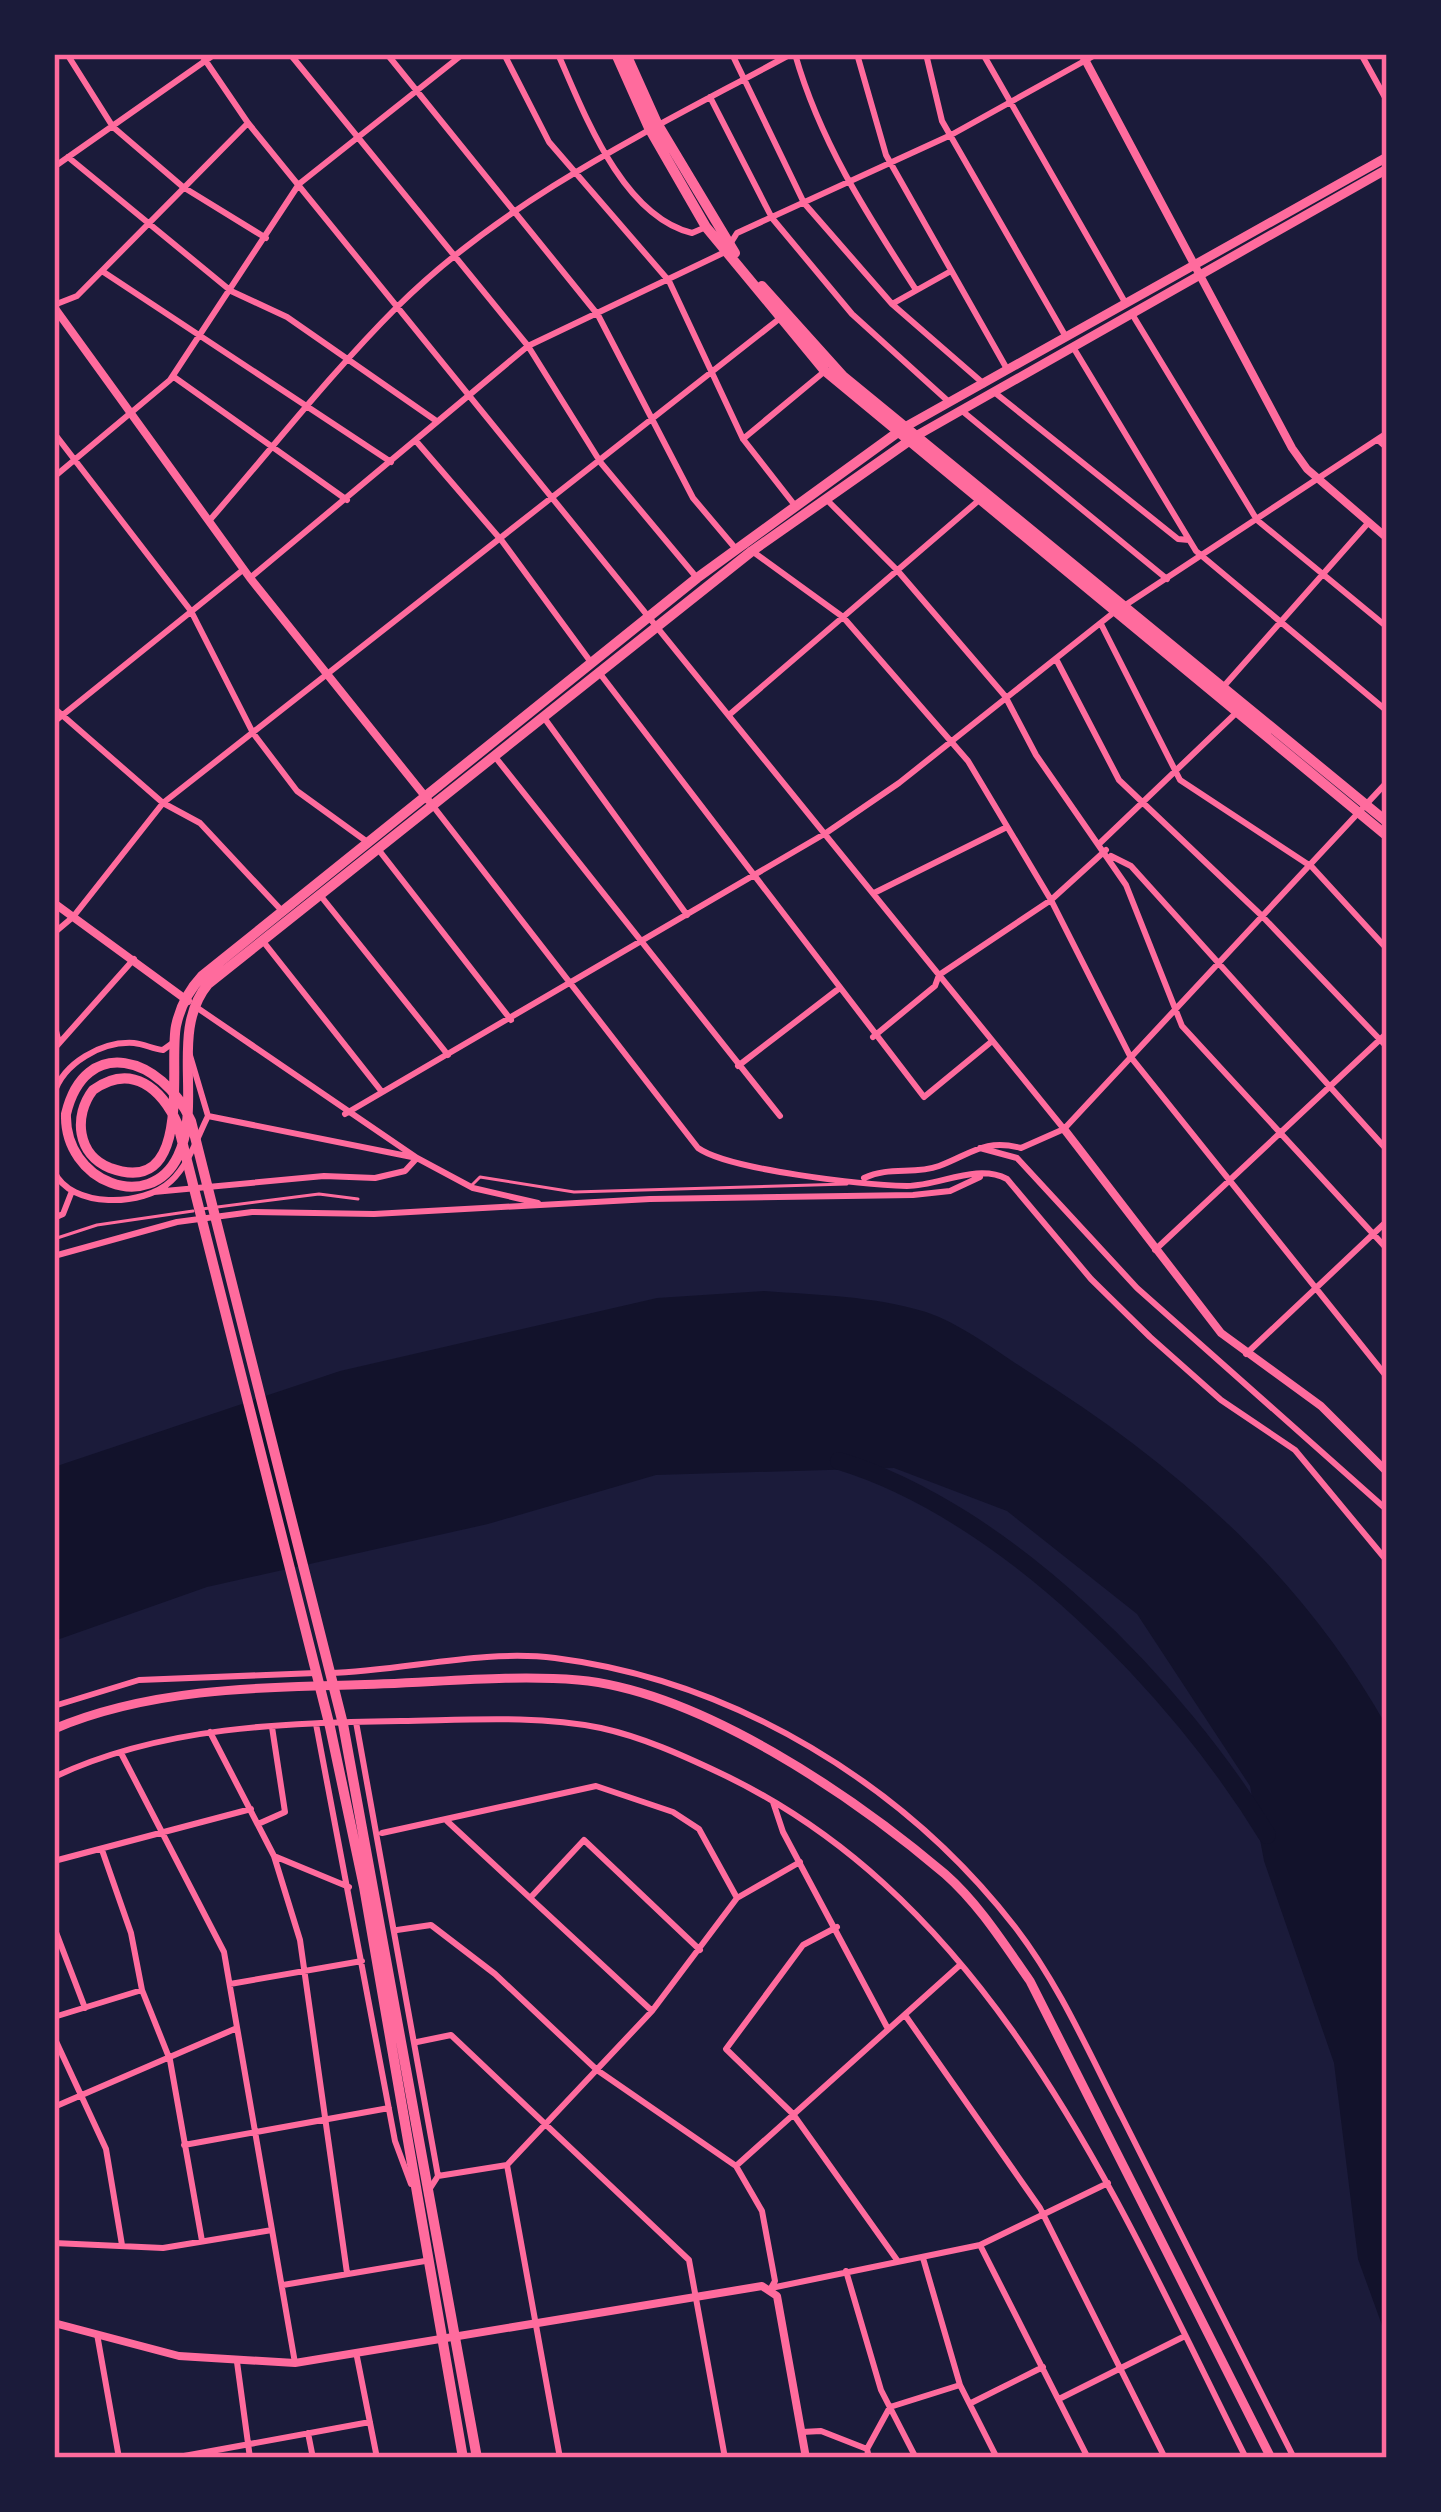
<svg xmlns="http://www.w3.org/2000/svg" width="1441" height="2512" viewBox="0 0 1441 2512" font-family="Lato,sans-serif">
<rect width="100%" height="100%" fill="#1b1b3a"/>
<path fill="#12122b" d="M764 1291C818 1295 874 1296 926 1312 962 1324 997 1352 1029 1372 1175 1464 1302 1574 1387 1727V2339L1358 2259 1334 2063 1264 1861 1250 1786 1137 1614 1007 1511 894 1468 656 1475 488 1524 207 1587 54 1641V1467L340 1371 657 1298Z"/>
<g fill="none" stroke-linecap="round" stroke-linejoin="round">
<path stroke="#12122b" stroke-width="18" d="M839 1461C1007 1512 1178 1689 1267 1835"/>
<path stroke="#ff6b9d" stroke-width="3" d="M471 1186 480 1177 574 1192 847 1184
M202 1209 319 1194 358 1199
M54 1239 97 1225 193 1211"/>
<path stroke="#ff6b9d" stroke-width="6" d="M67 54 113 127 183 187 266 238
M201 54 248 123 1064 1129
M290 54 528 346 601 463 697 578
M387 54 598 315 693 498 736 549
M504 54 549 142 669 281 743 439 793 503
M558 54C584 113 622 216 692 233L706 227
M732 54 804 203 892 304 984 384
M795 54C820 142 867 214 916 290
M857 54 886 155 1007 369
M926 54 942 121 1066 337
M983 54 1126 304
M1361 54 1387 101
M710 97 772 218 852 314 949 402
M68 157 231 291 287 317 435 420
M54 167 215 54
M102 271 391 462
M892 304 951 271
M54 305 77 296 248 123
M1132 314 1257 520 1387 627
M1073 347 1196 551 1387 711
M174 377 347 500
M994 392 1178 539 1189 540
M961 410 1167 579
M54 433 191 611 253 733 297 791 366 841
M743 439 825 371
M1378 440 1387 448
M416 441 502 541 590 661
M54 477 170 380 299 184 463 54
M827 500 897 570 1005 696 1036 755 1126 885 1182 1026 1387 1249
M209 521C271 450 330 374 397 307 509 196 655 128 791 54
M752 551 843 617 968 761 1051 900 1130 1056 1387 1377
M250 578 528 346 725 252 737 233 951 135 1097 54
M1124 606 1387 433
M1101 624 1180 780 1312 867 1387 949
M1056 659 1119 780 1262 916 1387 1047
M601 675 924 1097 991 1042
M1224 686 1369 522
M54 708 163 803 200 823 283 912
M729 715 978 501
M545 719 687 915
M54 722 244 569
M496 758 780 1116
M433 806 698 1148C729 1170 864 1185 907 1186 940 1186 976 1163 1007 1179L1091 1279 1150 1337 1221 1400 1295 1450 1387 1561
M1100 843 1235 714
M378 849 511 1020
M1111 856 1131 866 1387 1150
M874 893 1005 828
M320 895 448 1055
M54 933 73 917 163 803 779 319
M262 940 382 1092
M196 1007 417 1158 473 1188 538 1203
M54 1023 59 1043
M873 1037 935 986 939 975 1051 900 1106 850
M54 1049 134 959
M189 1052 208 1116
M738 1066 837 990
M54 1094C63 1063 102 1041 134 1043 144 1044 153 1049 163 1050L174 1042
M345 1114 826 833 899 783 1113 613
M980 1148 1017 1158 1137 1288 1387 1510
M54 1171C70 1209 144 1207 171 1181 189 1164 197 1138 208 1116L417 1158
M864 1178C889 1166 914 1175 939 1166 971 1154 985 1138 1021 1148L1064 1129 1387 782
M154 1192 324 1176 375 1178 405 1171 417 1158
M54 1218 63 1214 72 1191
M1155 1250 1387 1033
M54 1256 177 1222 252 1212 374 1214 650 1199 913 1195 950 1191 980 1177
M1246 1354 1387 1221
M329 1673C404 1671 481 1649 555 1658 735 1681 904 1784 1015 1927 1059 1984 1089 2053 1122 2117 1180 2230 1237 2344 1294 2458
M54 1706 139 1680 316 1673
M356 1722 438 2176
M316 1724 395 2141 411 2184
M210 1732 274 1856 300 1940 347 2273
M121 1753 224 1952 295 2363
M54 1777C162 1726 284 1723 401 1721 468 1720 536 1715 601 1728 642 1737 682 1755 720 1773 995 1903 1117 2201 1246 2458
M773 1802 783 1832 888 2029
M447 1821 651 2010
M258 1824 285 1812 272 1727
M382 1833 596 1786 673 1812 699 1829 737 1898
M102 1850 131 1933 142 1990 170 2060 202 2241
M274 1856 349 1887
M54 1861 251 1809
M531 1897 584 1840 700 1950
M54 1927 85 2008
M837 1927 803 1945 726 2049 793 2114 897 2260
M397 1930 431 1925 495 1974 597 2070 736 2166 762 2211 775 2281 771 2288 980 2245 1108 2183
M230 1984 362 1961
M905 2015 1040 2208 1165 2458
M54 2017 142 1990
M54 2037 106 2149 122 2245
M417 2042 451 2035 689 2260 725 2458
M54 2107 237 2028
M184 2145 389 2108
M507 2165 560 2458
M736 2166 960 1965
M429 2190 438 2176 507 2165 652 2011 737 1898 800 1862
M54 2243 163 2248 272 2230
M980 2245 1088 2458
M923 2258 960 2385 997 2458
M846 2271 881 2390 916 2458
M283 2285 425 2261
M97 2334 119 2458
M357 2357 377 2458
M237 2362 250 2458
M1059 2399 1185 2336
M971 2403 1043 2367
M802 2432 821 2431 867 2449
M308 2433 313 2458
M173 2458 370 2422
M869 2458 867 2449 890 2407 960 2385"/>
<path stroke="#ff6b9d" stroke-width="8" d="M1082 54 1292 448 1307 469 1387 538
M54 307 250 578 428 800
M54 903 188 1001
M1064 1129 1221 1333 1321 1406 1387 1472
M54 2323 179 2356 295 2363 762 2286 777 2296 806 2458"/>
<path stroke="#ff6b9d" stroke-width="9" d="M905 427 1387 157
M916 436 1387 169
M54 1729C145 1690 252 1687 350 1685 425 1684 504 1674 578 1680 700 1691 853 1796 945 1874 979 1904 1004 1944 1030 1981L1271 2458"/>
<path stroke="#ff6b9d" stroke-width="10" d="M616 54 649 128 706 227 825 371 1387 836
M626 54 657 123 735 253
M762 286 843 376 1387 822
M463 2458 364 1887 330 1727 178 1125C162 1089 132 1062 93 1090 73 1116 77 1155 110 1168 195 1199 168 1064 176 1026 180 1007 189 990 202 976L697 578 905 427
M477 2458 343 1724 191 1121C162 1056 85 1034 66 1114 64 1182 150 1215 178 1156 203 1103 169 1031 208 984L752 551 916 436"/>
<path stroke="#ff6b9d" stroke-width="10" d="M54 56 57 54"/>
</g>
<rect width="1441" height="2512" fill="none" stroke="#1b1b3a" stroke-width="114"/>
<rect x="57" y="57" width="1327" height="2398" fill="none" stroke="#ff6b9d" stroke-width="4.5"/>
</svg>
